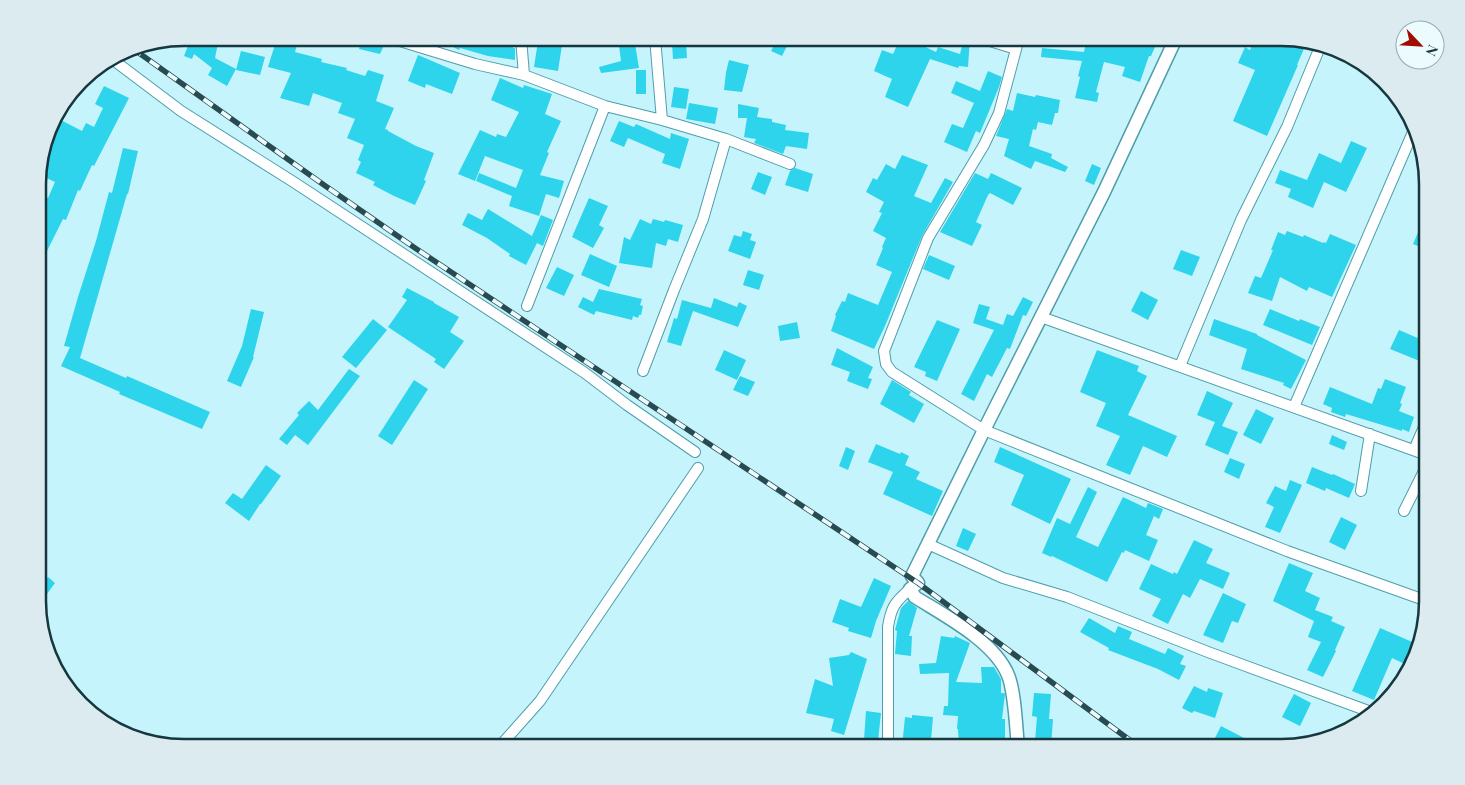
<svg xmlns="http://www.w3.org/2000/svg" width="1465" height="785" viewBox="0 0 1465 785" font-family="'Playfair Display',serif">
<rect width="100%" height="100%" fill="#c6f4fc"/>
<path fill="#2dd4eb" d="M191 38 202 41V38H219L215 58 236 69 227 86 208 75 212 68 194 54 192 59 184 56Z
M277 38H299L295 52 322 59 321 62 347 68 346 70 365 76 368 70 384 75 376 101 394 108 385 129 388 130V131L416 146 434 153 424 180 426 181 415 205 394 196 373 185 375 182 356 173 361 162 358 160 364 145 347 138 355 119 338 113 342 103 313 93 309 106 280 98 291 73 268 67Z
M362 38H374L384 40 383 43H385L380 54 359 49Z
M450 38H514L513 48H515V60L488 56 460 48 459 50 447 44Z
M618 38H634L639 68 601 73 599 67 621 61Z
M778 38H791L782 56 771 51Z
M964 38H970L968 67 959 66 958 68 930 59 908 107 885 97 892 79 874 71 882 50 893 54 899 41 909 45 911 40 936 52 938 47 960 54Z
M1087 38H1159L1151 56H1149L1140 82 1122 76 1125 67 1104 62 1096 92 1099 93 1097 102 1075 98 1080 77 1078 76 1082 61 1041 57 1042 48 1084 52Z
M1255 38H1280L1306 44 1297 65H1298L1267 136 1233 121 1255 70 1238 63 1245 47 1250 50Z
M538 41 562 45 558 71 534 67Z
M686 41 687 58 673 59 672 43Z
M241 51 265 57 260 75 236 70Z
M418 55 460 73 452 94 426 84 425 88 408 81Z
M729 60 749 65 742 92 724 90 726 72Z
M636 70H646V94H636Z
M988 71 1002 77 999 87 980 133 976 131 967 152 944 142 952 124 963 128 974 103 951 93 956 81 980 91Z
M500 78 523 88 524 85 552 94 545 114 561 121 547 152 549 153 540 175 564 181 559 198 546 194 539 216 509 206 512 196 476 181 479 173 516 188 523 170 485 156 475 181 458 174 480 130 496 137 497 134 506 137 519 112 491 100Z
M104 86 129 98 94 166 92 165 80 191 78 190 66 220 63 219 38 269V194L48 198 55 182 38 174 48 136 57 118 82 131 86 123 94 127 103 108 95 104Z
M674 87 689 89 686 109 671 107Z
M1017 93 1035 97 1036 95 1060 100 1058 113H1055L1052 125 1038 122 1036 130 1033 129 1029 146 1052 154 1051 158 1068 167 1065 172 1035 161 1031 169 1004 156 1009 139 996 136 1007 109 1013 111Z
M689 103 718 108 715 124 686 119Z
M738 104 759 108 757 117 772 119V122L786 125 785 130 809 133 807 149 786 146 783 154 754 143 756 139 744 137 747 118H738Z
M619 121 634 127 636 124 670 139 671 133 689 139 680 169 662 163 665 154 628 138 624 147 610 141Z
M1351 141 1367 148 1346 192 1324 182 1313 208 1288 197 1291 189 1275 183 1280 170 1307 180 1319 153 1341 163Z
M123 148 138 151 128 194H127L80 358 126 378 127 376 210 412 202 429 119 394 120 392 61 366 70 347 64 346 78 297 96 241 109 192 112 193Z
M902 155 928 165 914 196 931 203 945 178 953 182 922 236 885 326 874 349 831 331 836 316 835 315 842 301 845 302 848 293 878 305 892 272 876 265 883 248 882 247 886 238 873 231 882 213 879 212 884 202 866 192 873 178 877 180 886 164 895 169Z
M1092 164 1101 168 1094 185 1085 181Z
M795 168 813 174 808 192 785 185 790 171Z
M758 172 772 177 765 195 751 189Z
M975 173 988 179 991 173 1022 188 1013 205 990 193 988 195 976 222 982 225 972 246 940 232Z
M589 198 608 206 599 225 604 228 593 248 572 237Z
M488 209 532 236 541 215 553 220 543 246 537 243 526 265 509 256 510 254 487 238 462 225 468 213 482 220Z
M1426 214V245L1427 250 1413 244Z
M640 219 651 224 653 219 664 222 665 220 683 225 678 242 668 239 666 246 656 243 652 268 619 263 624 237 630 240Z
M743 231 752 234 750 240 756 242 750 259 728 251 734 235 741 237Z
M1287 231 1303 237 1304 235 1323 243 1324 242 1326 243 1330 234 1356 245 1332 297 1309 287 1307 291 1280 277 1272 301 1248 293 1255 276 1261 278 1273 250H1271L1278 232 1285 235Z
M1181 250 1200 257 1192 276 1173 269Z
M590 254 617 266 609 287 581 275Z
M929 255 955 266 949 280 923 269Z
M557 267 574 275 564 296 546 288Z
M748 270 764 275 759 290 743 285Z
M407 288 434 302V303L459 317 450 332 464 341 444 369 434 362 436 359 388 327 407 300 402 297Z
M599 289 642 299 640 305 643 306 641 315H639L638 318 633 316 632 320 596 311 594 315 578 307 583 297 593 302Z
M1141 291 1158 300 1148 320 1131 311Z
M1023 297 1033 302 1026 316 1023 315 1010 349 1007 348 992 377 987 374 974 401 961 394 994 330 973 323 979 304 990 307 986 319 1003 325 1007 314 1013 316Z
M714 298 737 307 739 302 747 306 738 327 693 311 681 346 667 342 674 318 677 319 682 300 711 308Z
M251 309 264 312 253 357H254L241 387 227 381 242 346Z
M1270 309 1299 321 1300 319 1320 327 1312 345 1263 325Z
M373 319 387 330 356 368 342 357Z
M1214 319 1257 334V335L1306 360 1291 389 1283 385 1284 383 1241 369 1247 349 1209 335Z
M937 320 960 329 937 381 925 376 926 372 914 367Z
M797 322 800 338 780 341 778 326Z
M1399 330 1427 342V364L1390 349Z
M837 348 873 367 868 378 872 379 868 389 847 381 850 372 831 365Z
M724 350 746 360 737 380 715 370Z
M1097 350 1139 366 1137 371 1147 376 1128 415 1177 436 1167 457 1143 446 1130 475 1106 465 1120 436 1096 426 1106 403 1080 392Z
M349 369 360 376 308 445 295 435 287 445 279 439 299 415 297 413 309 401 318 410Z
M740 376 755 382 748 396 733 390Z
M1385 379 1406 387 1400 403 1402 404 1399 411 1414 417 1409 432 1402 429V431L1346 414 1345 417 1331 412 1332 408 1323 404 1330 387 1372 404 1378 388 1381 389Z
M414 380 428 389 392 445 378 436Z
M892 380 911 392 909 395 924 404 914 423 880 404Z
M1207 391 1233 403 1222 426 1238 432 1228 455 1205 445 1215 422 1217 423 1197 415Z
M1256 409 1274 418 1261 444 1243 435Z
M1332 435 1347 442 1344 450 1329 444Z
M876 444 900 454 901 452 909 456 905 465 920 472 916 479 943 491 932 516 883 494 893 472 868 462Z
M846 447 855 451 848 470 839 466Z
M1000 447 1071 479 1050 524 1011 505 1024 475 994 462Z
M1230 458 1245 464 1239 479 1224 472Z
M266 465 281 476 261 504H260L249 521 225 503 233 493 242 499Z
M1312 467 1332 475 1333 474 1355 484 1349 498 1326 488 1325 491 1306 483Z
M1290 480 1302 485 1280 533 1265 527 1274 507 1266 503 1275 486 1286 491Z
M1088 487 1097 492 1076 537 1098 547 1123 497 1146 508 1148 503 1163 509 1159 519 1154 516 1146 535 1158 540 1149 561 1125 550 1124 553 1122 552 1107 582 1052 556 1051 557 1042 553 1057 518 1070 524Z
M1341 517 1357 525 1345 550 1329 542Z
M963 528 976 534 968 551 956 546Z
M1194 540 1213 549 1206 563 1230 573 1223 589 1200 579 1190 598 1183 594 1168 624 1152 616 1161 599 1139 589 1151 564 1173 574 1174 572 1177 574Z
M1289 563 1313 573 1305 591 1320 598 1315 610 1333 617 1331 621 1345 627 1335 650 1336 651 1323 677 1307 670 1321 642 1308 637 1314 621 1273 601Z
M39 575 46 580 48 577 55 583 39 605Z
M874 578 891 586 876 621 871 638 848 631 849 628 832 622 840 599 861 607Z
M1223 593 1246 604 1238 623 1232 621 1223 643 1203 635Z
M908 601 917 608 909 636H912L911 656 895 654 897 631 895 630 901 608Z
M1089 618 1115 633 1118 626 1132 632 1129 639 1165 654 1168 648 1184 656 1180 664 1186 666 1179 680 1158 669 1108 650 1109 648 1080 632Z
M1380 628 1417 644 1411 667 1392 658 1374 700 1352 691Z
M941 636 954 638 955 636 970 643 956 682 982 683 981 667H994L1001 679V693H1004L1005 694 1002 719H1005V741H985L982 742 983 747H959L958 729H957L958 716 943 715 944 706H948L949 673 920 674 919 664 936 663Z
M851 652 867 659 844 735 831 731 834 719 806 713 815 679 833 686 829 658 849 655Z
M1194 686 1207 692 1208 688 1223 693 1215 718 1194 711 1192 713 1182 708Z
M1034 693 1051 694 1049 719H1053L1051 747H1036L1037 741H1035L1037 717 1032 716Z
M1294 694 1311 703 1300 726 1282 717Z
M866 711 881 713 878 741 864 740Z
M912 715 933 717 931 740 921 739V747H902L905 717 912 718Z
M1221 726 1246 739 1241 747H1217L1212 744Z"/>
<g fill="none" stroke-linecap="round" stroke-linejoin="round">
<g stroke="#4e9eac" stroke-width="12">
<path id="minor" d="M390 38 475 64 524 75 605 106 662 120 726 139 790 164
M521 38 524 75
M655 38 662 120
M980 38 1016 49
M1019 38 999 113 984 145 928 238 884 351 886 364 892 372 984 430 1287 551 1427 601
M112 59 181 111 292 181 585 373 627 405 695 452
M527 306 605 106
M1041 317 1427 455
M1180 366 1241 220 1287 127 1320 47
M643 371 674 290 703 219 726 139
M1294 407 1413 132
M1414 450 1427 420
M1361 491 1370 434
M1404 511 1427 465
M928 544 1003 578 1067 597 1208 652 1371 712
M499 747 540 701 698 468
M888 747V627C891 607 895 602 910 589"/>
</g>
<g stroke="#4e9eac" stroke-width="15">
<path id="tertiary" d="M1018 747C1016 728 1015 692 1008 675 994 641 945 616 915 597L910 589 918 583 912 576 984 430 1104 192 1176 38"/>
</g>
<use href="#minor" stroke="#fff" stroke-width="10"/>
<use href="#tertiary" stroke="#fff" stroke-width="12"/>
<g stroke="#284b52" stroke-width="5.5">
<path id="rail" d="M132 48 324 185 415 248 918 583 1139 747"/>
</g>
<use href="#rail" stroke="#ecfbfe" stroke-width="4" stroke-dasharray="11" stroke-linecap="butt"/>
</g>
<path d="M0 0H1465V785H0ZM184 46H1281A138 138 0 0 1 1419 184V601A138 138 0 0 1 1281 739H184A138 138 0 0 1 46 601V184A138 138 0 0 1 184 46Z" fill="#dbebef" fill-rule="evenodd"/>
<path fill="none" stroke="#15373d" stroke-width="2.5" d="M184 46H1281A138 138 0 0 1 1419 184V601A138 138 0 0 1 1281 739H184A138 138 0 0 1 46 601V184A138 138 0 0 1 184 46Z"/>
<g transform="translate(1420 45) rotate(115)"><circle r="24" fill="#ecfbfe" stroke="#96adb1"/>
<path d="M0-4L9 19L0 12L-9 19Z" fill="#a20b02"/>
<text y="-8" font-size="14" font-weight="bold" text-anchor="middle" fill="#15373d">N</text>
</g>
</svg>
